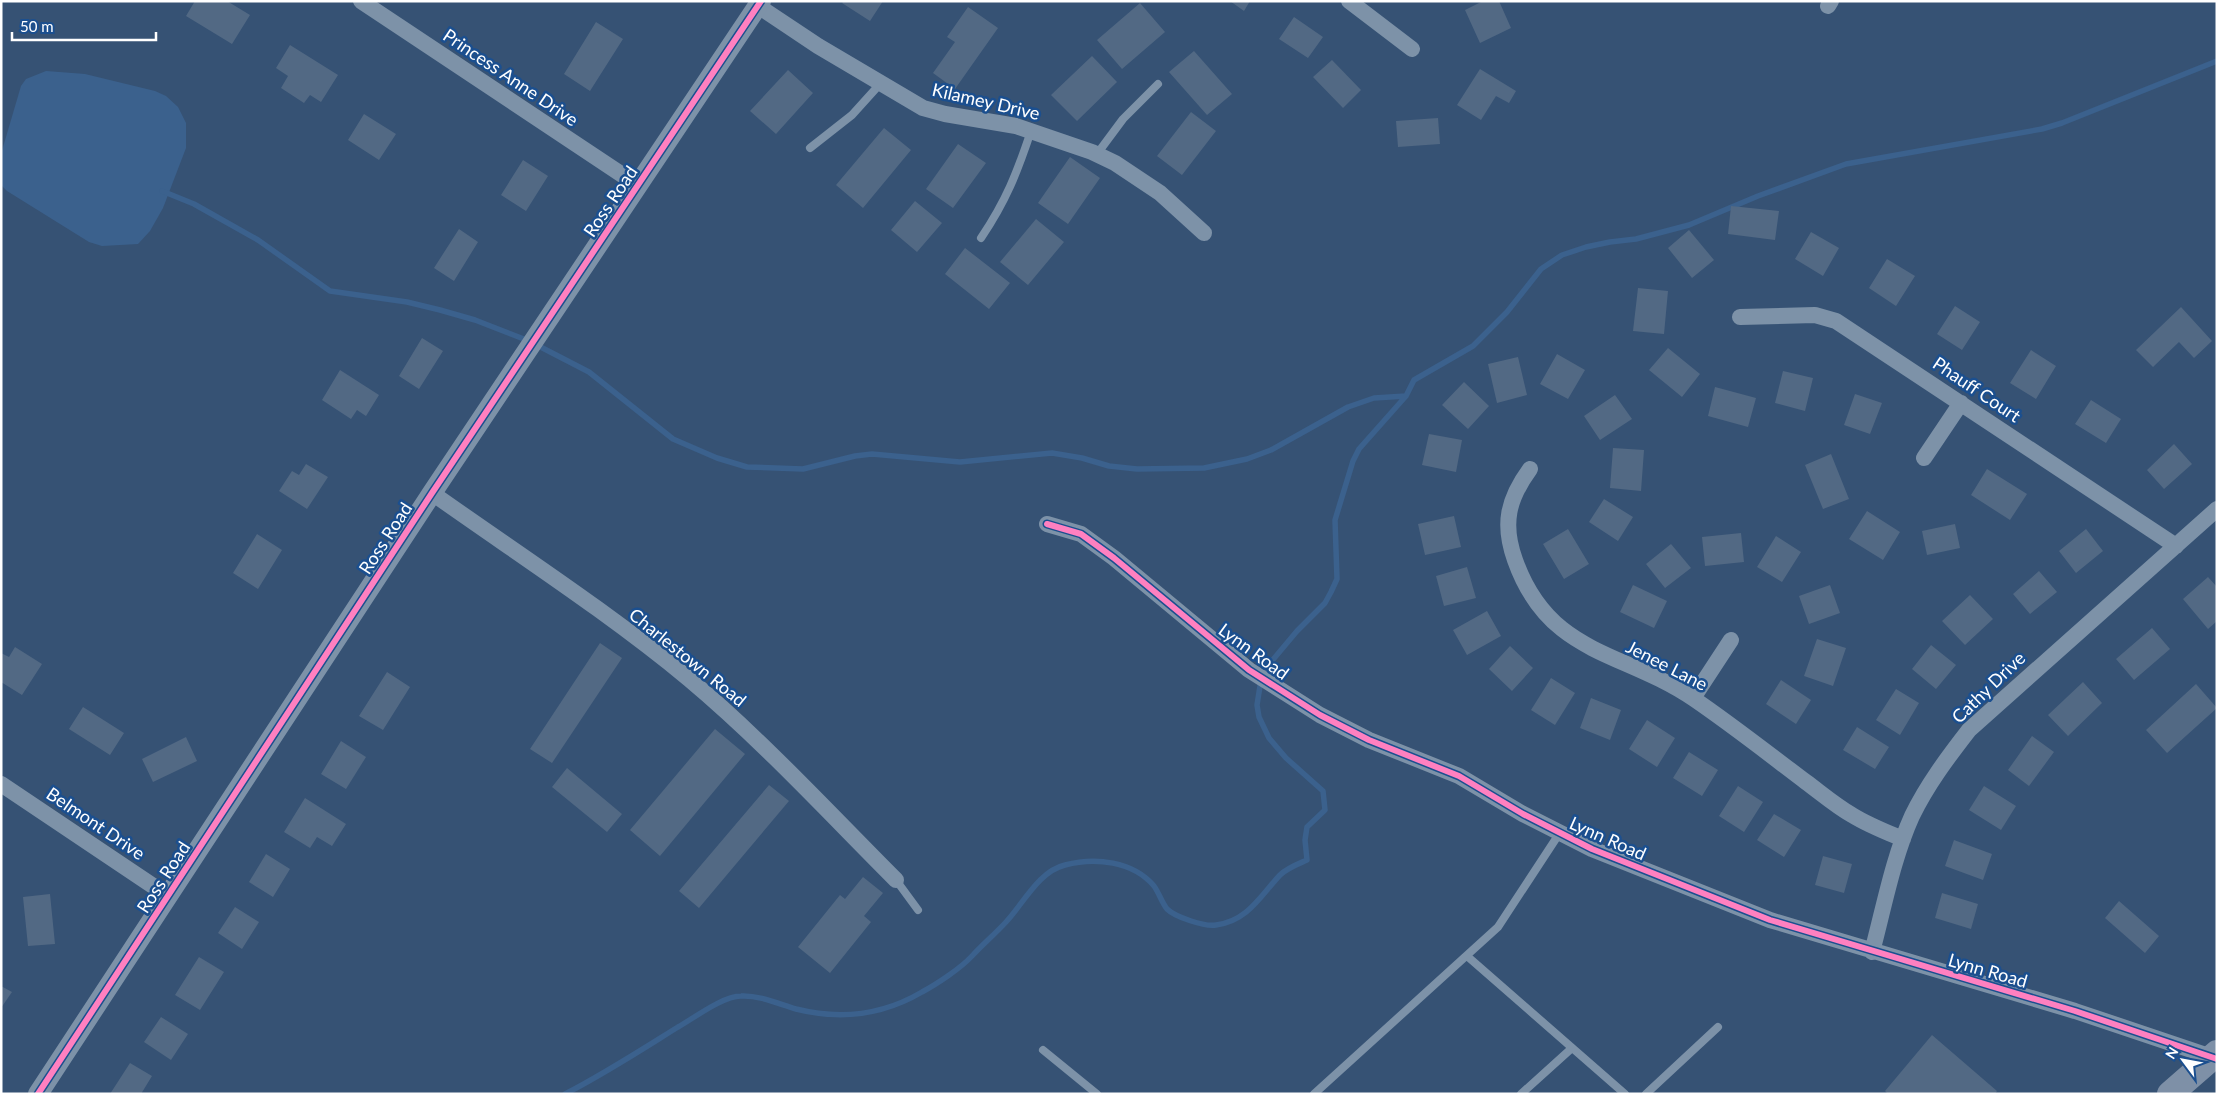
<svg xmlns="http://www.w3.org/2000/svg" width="2218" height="1095" viewBox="0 0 2218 1095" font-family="Lato,sans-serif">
<rect width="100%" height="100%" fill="#365274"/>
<path fill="#3b618d" d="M46 71 85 74 155 91 166 96 178 107 186 123V148L163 208 150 231 138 244 102 246 89 242 7 191 1 185V154L21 86 26 79Z"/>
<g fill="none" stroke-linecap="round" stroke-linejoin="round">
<path stroke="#3b618d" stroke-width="5.5" d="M162 191 194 204 258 240 330 291 407 302 440 310 475 320 529 341 589 372 673 439 717 458 747 467 803 469 855 456 872 454 960 462 1052 453 1082 458 1109 466 1137 469 1204 468 1247 459 1271 450 1348 407 1374 398 1406 396
M565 1094C604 1074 641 1050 678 1027 694 1018 723 996 741 996 759 995 779 1004 796 1009 840 1020 883 1015 922 992 937 984 961 968 972 956 983 944 995 934 1006 922 1023 904 1039 871 1065 865 1095 857 1133 861 1154 886 1159 893 1162 903 1167 909 1175 917 1205 927 1216 925 1248 921 1261 895 1280 875 1287 868 1298 864 1307 860L1305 840 1307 827 1325 810 1323 791 1286 758 1269 738 1259 717 1257 705 1260 686 1271 662 1297 631 1325 603 1331 592 1337 579 1335 520 1353 461 1359 449 1406 396 1414 380 1473 346 1507 312 1541 269 1562 255 1586 247 1610 242 1636 239 1689 225 1758 196 1846 164 2042 129 2062 123 2217 61"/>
</g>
<path fill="#526984" d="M195 1H227L250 15 232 44 186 16Z
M844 1H883L870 21 842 3Z
M1230 1H1250L1244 11Z
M1483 1H1499L1511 28 1480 43 1465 10Z
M1140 3 1165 32 1122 69 1097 40Z
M968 7 998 28 955 89 933 73 955 42 947 37Z
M1294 17 1323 37 1308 58 1279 39Z
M596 22 623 39 590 91 564 74Z
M290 45 338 75 321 102 310 95 304 103 281 88 288 76 276 68Z
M1194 51 1232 94 1207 115 1169 72Z
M1092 56 1117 82 1077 121 1051 95Z
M1332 60 1361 90 1343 108 1313 77Z
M1480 69 1516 91 1509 103 1496 96 1481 120 1457 105Z
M788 70 813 93 776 134 750 111Z
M1191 112 1216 131 1182 175 1157 156Z
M364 114 396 134 379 160 348 140Z
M1438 118 1440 144 1398 147 1396 121Z
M884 128 911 150 863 208 836 185Z
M958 144 986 163 953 208 926 189Z
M1070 157 1100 178 1068 224 1038 203Z
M523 160 548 176 526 211 501 195Z
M915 201 942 223 917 252 891 230Z
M1731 206 1779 211 1775 240 1728 234Z
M1036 219 1064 242 1028 285 1000 262Z
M459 229 478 242 454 281 434 268Z
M1689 230 1714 260 1692 278 1668 248Z
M1811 232 1839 248 1823 276 1795 259Z
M965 248 1010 283 989 309 945 274Z
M1887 259 1915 276 1896 306 1869 288Z
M1638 288 1668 291 1664 334 1633 331Z
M1955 306 1980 322 1962 350 1937 334Z
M2181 307 2212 341 2194 358 2179 342 2153 367 2136 350Z
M422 338 443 351 419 389 399 376Z
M1668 348 1700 374 1682 397 1649 370Z
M2031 350 2056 366 2036 399 2010 383Z
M1557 354 1585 370 1568 399 1540 384Z
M1518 357 1527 395 1497 403 1488 364Z
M340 370 379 395 366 416 357 410 351 419 322 400Z
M1783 371 1813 378 1805 411 1775 403Z
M1464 382 1489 406 1468 429 1442 405Z
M1715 387 1756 398 1748 427 1708 416Z
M1855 394 1882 403 1870 434 1844 425Z
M1615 395 1632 419 1600 440 1584 416Z
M2091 400 2121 419 2106 443 2075 424Z
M1429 434 1462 440 1456 472 1422 465Z
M2174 444 2192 464 2164 489 2147 470Z
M1613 448 1644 450 1641 491 1610 488Z
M1831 454 1849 499 1823 509 1805 465Z
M306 464 328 477 307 509 279 491 292 471 299 475Z
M1987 469 2027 494 2010 520 1971 495Z
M1604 499 1633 517 1618 541 1589 522Z
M1867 511 1900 532 1883 560 1849 539Z
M1454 516 1461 547 1425 555 1418 524Z
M1955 524 1960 548 1927 555 1922 531Z
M1568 529 1589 564 1564 579 1543 544Z
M2086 529 2103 551 2076 573 2059 551Z
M1741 533 1744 562 1705 566 1702 537Z
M257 534 282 550 258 589 233 573Z
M1776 536 1801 552 1782 582 1757 567Z
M1671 544 1691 568 1665 588 1646 564Z
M1467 567 1476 598 1444 606 1436 576Z
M2039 571 2057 592 2030 614 2013 594Z
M2208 577 2217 587V621L2208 629 2183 599Z
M1633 585 1667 601 1654 628 1620 612Z
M1830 585 1840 613 1809 624 1799 596Z
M1970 595 1993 619 1965 645 1942 621Z
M1487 611 1501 636 1467 655 1453 630Z
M2152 628 2170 649 2134 680 2116 659Z
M1817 639 1846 648 1833 686 1804 676Z
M600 643 622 658 552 763 530 749Z
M1931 645 1956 665 1936 689 1912 669Z
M1510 646 1533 668 1512 691 1489 669Z
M15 647 42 664 22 695 1 682V653L9 657Z
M387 672 410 687 383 730 359 716Z
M1551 678 1575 693 1555 725 1531 710Z
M1781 680 1811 700 1796 724 1766 704Z
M2083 682 2102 703 2068 736 2048 715Z
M2196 684 2217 708 2167 753 2146 730Z
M1896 689 1919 703 1900 735 1876 720Z
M1591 698 1621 710 1610 740 1580 728Z
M83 707 124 733 110 755 69 729Z
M1647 720 1675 738 1657 767 1629 749Z
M1857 727 1889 747 1875 769 1843 750Z
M715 729 745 754 660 856 630 830Z
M2032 736 2054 752 2029 786 2008 770Z
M186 737 197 761 153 782 142 759Z
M341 741 366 757 346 789 321 774Z
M1689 752 1718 770 1702 796 1673 778Z
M567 768 622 814 607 832 552 787Z
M769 785 789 801 699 908 679 891Z
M1738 786 1763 802 1744 832 1719 816Z
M1984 786 2016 806 2001 830 1969 810Z
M305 798 346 824 332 846 317 837 310 848 284 832Z
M1774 814 1801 830 1784 857 1757 840Z
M1954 840 1992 854 1983 880 1945 866Z
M266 854 290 869 273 897 249 882Z
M1823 856 1852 864 1844 893 1815 885Z
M863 877 883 893 864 916 871 922 830 973 798 947 840 895 845 899Z
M1942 893 1978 904 1971 929 1935 918Z
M50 894 55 944 28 946 23 897Z
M2119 901 2159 936 2145 953 2105 918Z
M235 907 259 922 242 949 218 933Z
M199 957 224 972 200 1010 175 995Z
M1 986 12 992 1 1008Z
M161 1017 188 1034 171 1060 144 1042Z
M1932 1035 1997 1091 1995 1094H1888L1885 1091Z
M130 1063 152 1076 141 1094H110Z"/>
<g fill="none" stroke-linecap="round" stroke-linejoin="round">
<path stroke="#7d92a8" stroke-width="8" d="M810 148 852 115 880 84
M1097 154 1123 119 1158 84
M981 238C1006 201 1017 173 1031 131
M896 880 918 910
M1467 956 1625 1094
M1043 1050 1097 1094
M1314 1094 1498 927 1559 834
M1521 1094 1572 1048
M1646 1094 1718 1027"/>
<path stroke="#7d92a8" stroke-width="16" d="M361 1 639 186
M1349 1 1412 49
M758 6 818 46 923 108 945 114 1016 126 1092 152 1115 163 1160 193 1204 233
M1828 6 1831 1
M1740 317 1815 315 1836 321 2176 546
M1924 458 1961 403
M1530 469C1508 499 1502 524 1515 560 1549 656 1622 650 1694 699 1732 725 1769 754 1806 782 1821 793 1836 806 1852 815 1868 825 1886 832 1903 839
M432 493C518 554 608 612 689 679 763 741 828 812 896 880
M1047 524 1081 534 1114 558 1249 670 1320 715 1369 740 1459 776 1523 814 1592 849 1770 920 2075 1011 2212 1057
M1693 698 1731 640
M1 784 168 896
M1872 952C1884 907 1893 858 1912 816 1927 785 1948 757 1969 730L2217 509"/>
<path stroke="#7d92a8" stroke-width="20" d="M38 1094 432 493 761 1"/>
<path stroke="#7e90a7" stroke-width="26" d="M2170 1094 2217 1053"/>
<g stroke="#1b4f8f" stroke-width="9">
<path id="cycleway" d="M1047 524 1081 534 1114 558 1249 670 1320 715 1369 740 1459 776 1523 814 1592 849 1770 920 2075 1011 2217 1059
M38 1094 432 493 761 1"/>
</g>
<use href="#cycleway" stroke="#ff80c0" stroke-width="6"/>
</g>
<g text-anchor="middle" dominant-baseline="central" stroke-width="5" stroke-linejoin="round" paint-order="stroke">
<g font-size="18" fill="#fff" stroke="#1b4f8f">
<text transform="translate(511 77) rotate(34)">Princess Anne Drive</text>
<text transform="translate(986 101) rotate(13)">Kilamey Drive</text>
<text transform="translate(610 201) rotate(-56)">Ross Road</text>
<text transform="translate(1977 389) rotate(34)">Phauff Court</text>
<text transform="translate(385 538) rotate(-57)">Ross Road</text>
<text transform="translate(1254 651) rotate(36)">Lynn Road</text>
<text transform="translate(688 657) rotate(39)">Charlestown Road</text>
<text transform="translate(1667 665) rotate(27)">Jenee Lane</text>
<text transform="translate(1988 687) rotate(-44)">Cathy Drive</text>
<text transform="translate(96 823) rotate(34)">Belmont Drive</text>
<text transform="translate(1608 838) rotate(24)">Lynn Road</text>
<text transform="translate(163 877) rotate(-57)">Ross Road</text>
<text transform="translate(1988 970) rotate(16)">Lynn Road</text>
</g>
</g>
<rect width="2218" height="1095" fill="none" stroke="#ffffff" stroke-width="5"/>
<g transform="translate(2183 1060) rotate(302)" stroke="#1b4f8f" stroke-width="4" paint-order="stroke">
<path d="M0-4L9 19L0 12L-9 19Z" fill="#ffffff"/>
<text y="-8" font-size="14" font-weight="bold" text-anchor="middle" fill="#ffffff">N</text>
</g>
<path d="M12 32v8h144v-8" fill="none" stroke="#ffffff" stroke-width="2.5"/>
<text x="20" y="32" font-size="15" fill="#ffffff" stroke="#1b4f8f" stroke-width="4" paint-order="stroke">50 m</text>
</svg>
